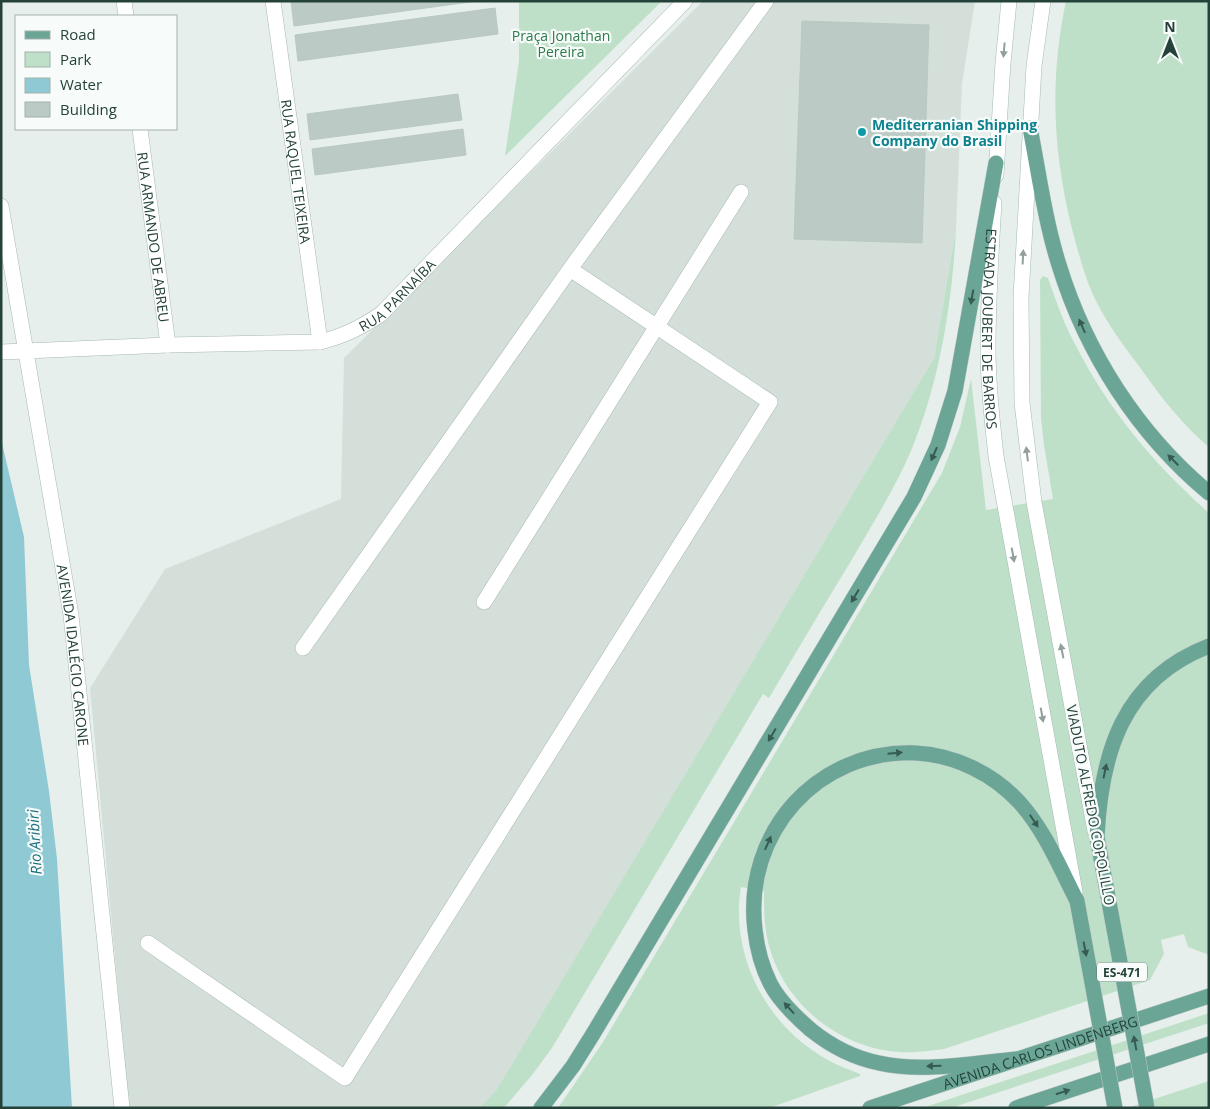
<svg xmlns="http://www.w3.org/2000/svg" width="1210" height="1109" viewBox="0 0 1210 1109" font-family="'Open Sans',sans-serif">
<rect width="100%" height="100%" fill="#e6efeb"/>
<path fill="#d4dfda" d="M703 1H975L962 84 956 229 934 358 496 1092 479 1108H129L90 688 165 569 341 499 344 358Z"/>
<path fill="#bfe0c8" d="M519 1H662L505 156 519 61Z
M1066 1H1209V447C1184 426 1163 400 1144 373 1127 350 1109 327 1096 301 1086 281 1079 255 1073 233 1053 153 1049 82 1066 1Z
M956 229C952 305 940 380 911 451 894 490 872 525 851 561 823 607 796 652 769 698L763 694 552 1048 532 1075 504 1108H479L496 1091 934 358Z
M1043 276 1048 278C1056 301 1064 324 1076 346 1110 412 1154 464 1209 513V955L1188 947 1184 934 1161 940 1164 954 1150 980 944 1049C928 1051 914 1053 898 1052 835 1047 779 999 767 937 764 922 764 907 764 891L741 887C730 952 763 1019 818 1054 831 1063 845 1068 860 1074V1076L769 1108H558L603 1042 942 473 960 427 971 379 986 510 1053 499 1044 445 1041 418 1040 280Z
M1209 1013V1023L951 1108H922Z
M1209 1081V1108H1127Z"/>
<path fill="#8ec9d4" d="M1 439 24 537 29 665 49 791 57 859 72 1108H1Z"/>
<path fill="#bbcac4" stroke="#b8c9c2" d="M291 1H477L294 26Z
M495 8 498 34 298 61 295 35Z
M802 21 929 25 922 243 794 239Z
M458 94 462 120 310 140 307 114Z
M463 129 466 155 315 175 312 149Z"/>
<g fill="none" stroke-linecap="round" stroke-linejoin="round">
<g stroke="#a8b8b2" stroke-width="16">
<path id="service" d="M484 602 741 192
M303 648 570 269 766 1
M148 943 345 1078 770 402 570 269"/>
</g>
<g stroke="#a8b8b2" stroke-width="16">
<g id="minor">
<path d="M124 1 126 16"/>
<path id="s1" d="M273 1 320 342"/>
<path id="s2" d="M140 129 168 345"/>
<path id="s3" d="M1 206 71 615 122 1108"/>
<path id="s4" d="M1 352 168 345 320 342C344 336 360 328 381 314L685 1"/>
</g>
</g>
<g stroke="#a4bbb3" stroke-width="16">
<g id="secondary">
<path d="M1043 1 1034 66 1021 297 1022 403 1034 502 1095 831"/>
<path d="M996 175 1003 63 1009 1"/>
<path id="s5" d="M994 203C991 251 988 300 988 349 988 385 992 421 996 456L1075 892"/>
</g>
</g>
<g stroke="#c2cac8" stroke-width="16">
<g id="primary">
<path d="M1030 128C1039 174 1045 221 1059 265 1086 353 1138 434 1209 493"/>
<path d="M1097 837C1101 753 1123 679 1209 646"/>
<path d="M1017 1059C974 1063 922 1073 879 1063 854 1058 831 1046 811 1030 796 1017 779 1001 770 983 762 967 757 948 755 930 743 833 817 749 916 753 955 755 994 774 1020 803 1045 831 1060 868 1077 901"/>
<path d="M541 1108 573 1066 593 1034 914 497 938 445 955 391 996 163"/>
<path id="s6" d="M870 1108 1209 996"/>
<path d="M1016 1108 1209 1044"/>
</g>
</g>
<use href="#service" stroke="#fff" stroke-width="15"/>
<use href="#minor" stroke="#fff" stroke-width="15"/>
<use href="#secondary" stroke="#fff" stroke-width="15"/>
<use href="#primary" stroke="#6aa596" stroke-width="15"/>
<g stroke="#c2cac8" stroke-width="16" stroke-linecap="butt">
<path id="primary-bridge" d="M1097 837 1147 1108
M1077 901 1115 1108"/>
</g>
<use href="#primary-bridge" stroke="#6aa596" stroke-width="15"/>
</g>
<defs><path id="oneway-solid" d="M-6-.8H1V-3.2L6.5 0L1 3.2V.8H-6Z" transform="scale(1.25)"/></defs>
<g fill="#92a09c">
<use href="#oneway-solid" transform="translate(1004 50) rotate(95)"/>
<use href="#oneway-solid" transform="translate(1023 257) rotate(-87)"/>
<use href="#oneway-solid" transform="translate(1027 454) rotate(-97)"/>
<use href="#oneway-solid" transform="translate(1013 555) rotate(80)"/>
<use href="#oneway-solid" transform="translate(1062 651) rotate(-101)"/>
<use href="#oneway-solid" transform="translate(1042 715) rotate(80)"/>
</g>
<g fill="#365b51">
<use href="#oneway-solid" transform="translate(972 297) rotate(100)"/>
<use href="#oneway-solid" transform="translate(1082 326) rotate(-114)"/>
<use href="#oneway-solid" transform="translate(934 454) rotate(114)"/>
<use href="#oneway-solid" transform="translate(1173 460) rotate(-135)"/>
<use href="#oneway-solid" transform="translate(855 596) rotate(121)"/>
<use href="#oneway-solid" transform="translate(772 735) rotate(121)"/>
<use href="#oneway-solid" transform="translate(895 753) rotate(-5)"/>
<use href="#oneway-solid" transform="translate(1105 771) rotate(-78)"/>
<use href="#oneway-solid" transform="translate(1034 821) rotate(56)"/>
<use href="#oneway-solid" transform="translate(768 843) rotate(-66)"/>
<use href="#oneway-solid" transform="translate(1085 949) rotate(79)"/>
<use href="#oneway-solid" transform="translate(789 1008) rotate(-132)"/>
<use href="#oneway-solid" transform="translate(1135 1043) rotate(-101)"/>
<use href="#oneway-solid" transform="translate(934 1066) rotate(178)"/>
<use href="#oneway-solid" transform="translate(1063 1092) rotate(-18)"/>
</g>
<circle fill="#0f9aa8" stroke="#f7fbf9" stroke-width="2" cx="862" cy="132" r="5"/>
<g text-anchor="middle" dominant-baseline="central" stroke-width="4.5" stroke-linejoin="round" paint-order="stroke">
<rect fill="#f7fbf9" stroke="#637a73" stroke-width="1" x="1097" y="962.5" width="50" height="19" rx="4"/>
<g font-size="12" font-weight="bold" fill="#24423a">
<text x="1122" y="972">ES-471</text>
</g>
<g font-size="14" fill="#2d7a4b" stroke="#f7fbf9">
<text x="561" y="35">Praça Jonathan<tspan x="561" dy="16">Pereira</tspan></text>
</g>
<g font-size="14" font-weight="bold" fill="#0d838f" stroke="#f7fbf9" text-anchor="start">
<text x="872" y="124">Mediterranian Shipping<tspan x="872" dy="16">Company do Brasil</tspan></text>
</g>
<g font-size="14" fill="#24423a" stroke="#f7fbf9">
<text stroke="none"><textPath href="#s1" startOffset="172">RUA RAQUEL TEIXEIRA</textPath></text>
<text stroke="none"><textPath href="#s2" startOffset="109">RUA ARMANDO DE ABREU</textPath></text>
<text stroke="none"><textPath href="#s4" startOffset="411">RUA PARNAÍBA</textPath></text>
<text stroke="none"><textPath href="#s5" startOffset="126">ESTRADA JOUBERT DE BARROS</textPath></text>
<text stroke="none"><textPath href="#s3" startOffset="455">AVENIDA IDALÉCIO CARONE</textPath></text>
<text transform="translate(1091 805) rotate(79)">VIADUTO ALFREDO COPOLILLO</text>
<text stroke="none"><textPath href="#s6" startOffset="179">AVENIDA CARLOS LINDENBERG</textPath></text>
</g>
<g font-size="15" font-style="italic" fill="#1c6f80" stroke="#f7fbf9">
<text transform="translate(34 842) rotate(-93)">Rio Aribiri</text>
</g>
</g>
<rect width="1210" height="1109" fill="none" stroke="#24423a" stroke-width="5"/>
<rect x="15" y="15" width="162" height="115" fill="#f7fbf9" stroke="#a3b1ad"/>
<rect x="25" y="31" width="25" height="8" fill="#6aa596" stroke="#a3b1ad"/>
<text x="60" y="40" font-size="15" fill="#24423a">Road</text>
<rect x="25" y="52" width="25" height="15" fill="#bfe0c8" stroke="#a3b1ad"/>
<text x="60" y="65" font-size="15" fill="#24423a">Park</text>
<rect x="25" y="78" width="25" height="15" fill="#8ec9d4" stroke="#a3b1ad"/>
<text x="60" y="90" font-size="15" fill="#24423a">Water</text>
<rect x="25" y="102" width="25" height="15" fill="#bbcac4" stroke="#a3b1ad"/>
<text x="60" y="115" font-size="15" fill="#24423a">Building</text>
<g transform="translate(1170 40)" stroke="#f7fbf9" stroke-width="4" paint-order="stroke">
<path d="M0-4L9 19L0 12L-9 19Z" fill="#24423a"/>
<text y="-8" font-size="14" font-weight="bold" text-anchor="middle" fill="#24423a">N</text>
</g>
</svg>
